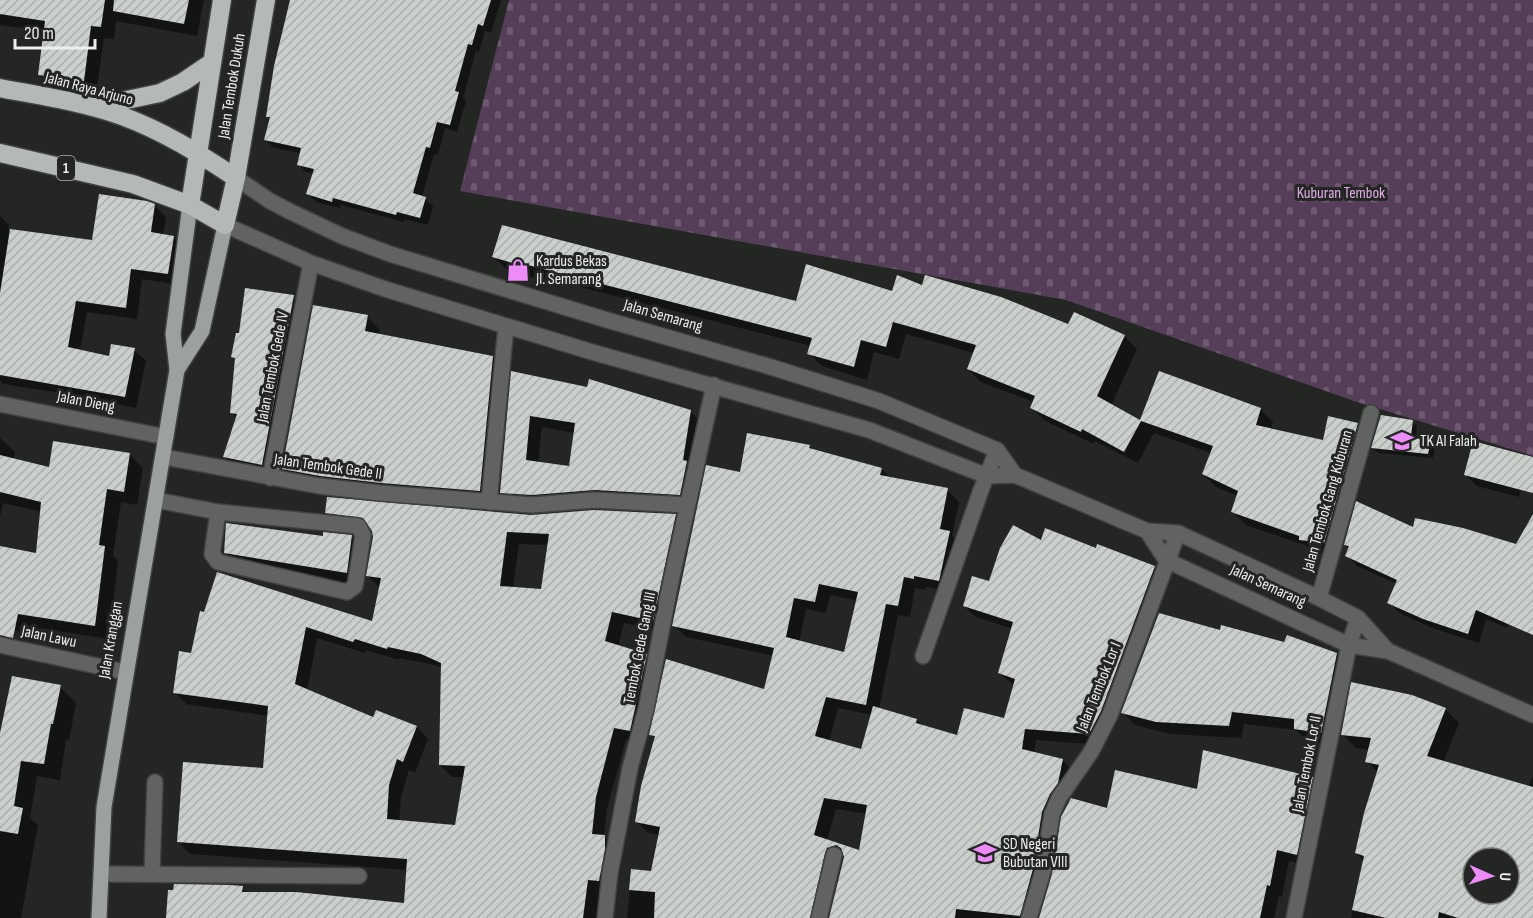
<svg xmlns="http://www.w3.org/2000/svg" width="1533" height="918" viewBox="0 0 1533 918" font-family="'Sofia Sans Condensed',sans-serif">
<defs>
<pattern id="cemetery-stones" width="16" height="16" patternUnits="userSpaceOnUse" patternTransform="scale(1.5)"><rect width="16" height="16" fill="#553e58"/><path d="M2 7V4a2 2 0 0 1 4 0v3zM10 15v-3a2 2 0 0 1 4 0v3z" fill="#6e5a70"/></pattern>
<pattern id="building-hatch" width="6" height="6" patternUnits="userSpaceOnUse" patternTransform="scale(1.5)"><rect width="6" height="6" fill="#cbcfcb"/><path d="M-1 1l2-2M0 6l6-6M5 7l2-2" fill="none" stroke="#aaadaa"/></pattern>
</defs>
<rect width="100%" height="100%" fill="#232623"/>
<path fill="url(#cemetery-stones)" d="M509 0H1533V456L1357 402 1066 300 460 191Z"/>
<path fill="#0007" fill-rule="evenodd" d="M0 0H204L197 36 116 21 114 39 104 38 96 94 52 88 39 74 45 31 0 25Z
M292 0H501L491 33 485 31 479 52 476 51 463 98 466 101 457 132 445 128 438 155 434 154 422 197 433 206 428 225 404 219V222L341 205 340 208 316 202 308 194 314 174 306 172 298 164 301 153 274 148 266 140 271 119 267 116Z
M155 206 166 217 163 236 173 237 184 248 179 285 142 279 137 319 87 312 80 351 110 358 134 350 146 361 136 408 74 395 3 384 0 381V216L9 225 8 230 94 241Z
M494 257 797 303 893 293 923 286 1069 326 1124 336 1137 349 1111 406 1140 422 1160 373 1260 409 1273 422 1271 430 1324 442 1357 425 1370 438 1337 555 1313 552 1307 546 1246 525 1233 512 1238 496 1216 487 1203 474 1211 453 1154 433 1138 463 1095 441 1094 444 1045 421 1032 408 1034 402 981 382 968 369 974 353 906 334 899 359 874 352 867 380 822 366 809 353 811 346 537 276 536 278 507 270Z
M293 297 302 306 271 474 234 466 225 457 237 418 232 413 237 360 233 356Z
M367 317 380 330 379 335 493 357 506 370 493 504 296 482 283 469Z
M513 373 690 411 702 423 691 506 513 504 501 492ZM542 427 575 433 570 468 538 463Z
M1412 422 1417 427 1416 439 1430 442 1435 447 1433 458 1378 453 1373 448Z
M0 438 15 452 13 460 51 469 129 454 143 468 137 505 121 502 113 556 118 561 109 639 32 627 30 634 0 628V547L37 554 42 512 3 503 0 517Z
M809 447 813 451 881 469 891 478 947 490 959 502 952 536 961 545 950 592 926 587V590L915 588 910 617 898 615 879 709 917 720 922 726 958 736 1005 719 1015 686 999 673 1013 629 976 617 964 606 1041 542 1097 550 1154 567 1166 579 1101 745 1036 740 1034 754 1062 760 1074 772 1061 806 1034 918H831L846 855 836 865 823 918H627L632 871 652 873 660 835 648 833 636 821 656 739 651 735 765 691 774 656 686 637 674 625 741 473ZM830 595 858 601 845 654 799 642 806 609 826 613ZM838 708 872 715 862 751 829 742ZM836 809 867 814 860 852 827 840Z
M1528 465 1519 497 1477 486 1466 475Z
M326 512 531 516H675L687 527 665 632 624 623 618 647 646 655 658 667 641 742 626 739 607 809 604 836 617 849 611 892H600L597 918H168L242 888 248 893 405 904 408 870 190 854 179 842 265 770 269 716 186 704 175 692 192 654 201 613 373 623 380 588 368 576 374 537 372 528 338 524ZM519 544 549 545 543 591 513 588ZM317 638 365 653 366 650 399 660V658L435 665 443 669 440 765 452 777H465L456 826 399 822 401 797 409 770 415 773 428 739 417 727 376 712 374 719 307 691Z
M1533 517V617L1513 611 1507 628 1486 619 1479 643 1435 629 1399 613 1389 602 1397 584 1357 566 1347 555 1350 549 1346 545 1414 529 1517 546Z
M228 524 324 538 351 537 368 553 363 589 242 569 224 551Z
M1221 632 1337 654 1349 667 1334 745 1308 741 1296 730 1244 724 1241 738 1170 734 1135 725 1123 713Z
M60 687 76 703 69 740 66 739 60 780 37 776 30 818 38 825 21 918H0V742Z
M1445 709 1459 723 1443 763 1528 787 1533 776V918H1351L1364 861 1356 853 1378 773 1367 761 1370 750 1356 748 1342 734ZM1473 858H1509V894H1473Z
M1312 778 1324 790 1308 866 1289 861 1282 897 1279 896 1274 918H1041L1108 809 1198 790Z"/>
<path fill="url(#building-hatch)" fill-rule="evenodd" d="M0 0H105L101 27 91 26 84 81 38 75 45 21 0 14Z
M114 0H189L184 24 113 11Z
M290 0H491L483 26 478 24 472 45 468 44 455 91 459 92 450 125 437 122 430 148 426 147 413 193 426 197 420 218 397 212 396 215 333 198 332 202 306 194 314 169 297 165 301 148 264 140 270 117H266L274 66Z
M99 194 147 201 155 204 151 232 174 236 168 274 131 269 126 308 76 301 68 347 109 356 111 344 135 348 125 397 0 375V293L10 229 92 240Z
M502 225 796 301 806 264 892 291 897 275 922 285 925 275 1001 297 1068 324 1074 312 1125 335 1097 396 1140 420 1159 371 1261 408 1256 425 1323 440 1328 416 1358 423 1324 543 1299 540V536L1231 512 1238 491 1202 474 1213 446 1141 421 1124 452 1082 429 1081 432 1030 408 1035 396 967 369 976 345 893 322 886 347 861 340 854 367 807 354 812 338 524 264 523 266 492 257Z
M245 288 294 295 262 465 223 457 237 414 230 413 235 358 231 357 236 333H239Z
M313 305 368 315 365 331 493 356 480 491 381 483 320 476 282 469Z
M511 371 587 387 589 379 691 410 683 460 687 461 680 495 595 490 532 495 500 493ZM530 416 575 423 569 466 526 460Z
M1381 415 1413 420 1411 436 1431 441 1428 454 1371 448Z
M747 433 810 445 809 448 882 468 880 475 948 488 940 529 950 531 939 581 914 576V579L904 577 898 606 886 604 866 705 826 697 815 736 861 749 873 706 917 719 916 723 957 735 964 708 1004 718 1015 679 998 673 1013 622 963 606 972 576 989 581 1000 548 1013 525 1041 540 1045 528 1096 548 1097 544 1155 566 1101 711 1089 734 1025 729 1022 749 1063 759 1058 783 1050 794 1042 812 1033 869 1020 916 956 909 955 918H829L844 857 841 848 836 845 827 848 825 853 810 918H654L655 892 629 890 631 869 651 871 660 827 635 822 641 786 655 736 649 735 666 659 764 689 774 648 672 626 706 465 740 472ZM819 584 858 592 844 652 786 637 794 598 815 602ZM824 798 867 805 859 850 814 835Z
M53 441 130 453 124 492 107 489 99 545 105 546 95 626 18 614 13 638 0 635V546L36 553 41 502 0 492V455L49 467Z
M1473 441 1533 457V493L1464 475Z
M327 497 531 515 594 510 676 514 653 621 612 612 605 641 647 654 630 731 614 728 596 797 592 834 605 835V849L599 881 588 880 583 918H166L168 890H173L174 884 230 885 243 886 242 892H296L404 903 407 859 177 842 183 762 263 768 268 706 173 693 179 651 191 653 200 611 204 612 217 572 372 621 381 578 366 576 373 537 372 531 363 518 325 513ZM507 532 549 534 541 589 500 586ZM306 627 353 642 355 639 387 649 388 647 421 654 441 663 439 765 465 766 455 825 387 819 389 785 397 759 403 762 417 726 376 710 373 717 295 684Z
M1356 501 1413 527 1415 518 1463 528 1516 544 1533 514V635L1476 610 1468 634 1423 619 1387 603 1397 580 1345 556 1349 546 1344 545Z
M226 523 323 536V532L352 535 347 573 224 553Z
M1159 613 1220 630 1221 625 1284 642 1287 635 1337 653 1321 733 1294 729V719L1232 712 1229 726 1156 722 1121 713Z
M12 676 61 685 53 724H51L44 764 21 761 14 806 23 808 18 834 0 831V733Z
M1351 682 1412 695 1446 708 1427 756 1533 787V918H1458L1439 912 1438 918H1386L1352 910 1364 856 1355 853 1364 813 1379 765 1365 762 1371 738 1341 735ZM1473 858H1509V894H1473Z
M1203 750 1313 777 1297 855 1277 850 1270 886 1267 885 1260 918H1039L1052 874 1061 817 1071 798 1107 808 1115 770 1197 789Z"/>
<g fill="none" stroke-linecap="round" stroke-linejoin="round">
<g stroke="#3f423f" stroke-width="18">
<path id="minor" d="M236 178 270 201 289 211 342 236 390 254 607 320 771 367 879 401 997 450 1015 475
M225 225 311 263 385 289 592 352 869 430 987 476 1015 475 1147 531 1178 533 1319 598 1358 618 1388 651
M0 404 166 437
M164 457 319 486 380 493 532 505 594 500 687 505
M270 478 311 263
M156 500 218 512 358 526 363 535 355 586 347 592 218 562 212 554 218 512
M489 502 506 326
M1147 531 1166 560 1349 645 1388 651 1533 715
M1319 598 1371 413
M0 645 125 672
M923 656 981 490 997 450
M152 873 155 782
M101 874 359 876
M605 918 610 873 630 768 646 709 671 581 714 385
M819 918 834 855
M1029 918 1043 871 1052 814 1059 798 1091 752 1110 715 1178 533
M1294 918 1349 645 1358 618"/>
</g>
<g stroke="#3f423f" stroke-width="18">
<path id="major" d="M177 370 202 331 225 225
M99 918 104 807 177 370 173 334 190 205"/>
</g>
<g stroke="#3f423f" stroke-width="21">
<path id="highway" d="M0 88C41 96 83 102 122 116 163 131 200 154 236 178
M98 106 160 93 183 82 211 63
M0 153 133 184 190 205 225 225 236 178 266 0
M190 205 222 0"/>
</g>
<use href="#minor" stroke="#616361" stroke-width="15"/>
<use href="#major" stroke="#9da19d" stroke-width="15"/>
<use href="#highway" stroke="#b5b9b5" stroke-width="18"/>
</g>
<defs>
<g id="shop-bare" transform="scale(1.8)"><path d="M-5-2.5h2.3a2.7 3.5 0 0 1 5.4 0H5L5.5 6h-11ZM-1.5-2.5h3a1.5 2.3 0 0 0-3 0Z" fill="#ed8cf9" stroke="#232623" stroke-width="2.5" paint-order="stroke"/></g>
<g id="school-bare" transform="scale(1.8)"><path d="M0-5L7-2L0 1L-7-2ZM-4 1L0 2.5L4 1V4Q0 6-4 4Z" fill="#ed8cf9" stroke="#232623" stroke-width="2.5" paint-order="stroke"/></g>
</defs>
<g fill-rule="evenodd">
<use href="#shop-bare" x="518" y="270"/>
<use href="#school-bare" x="1402" y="441"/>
<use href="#school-bare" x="985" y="853"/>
</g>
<g text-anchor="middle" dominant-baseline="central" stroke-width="6" stroke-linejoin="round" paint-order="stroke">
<rect fill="#232623" stroke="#b0b3b0" stroke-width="1.5" x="57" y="156" width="18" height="24" rx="4.5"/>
<g font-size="15" font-weight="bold" fill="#edefed">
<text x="66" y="168">1</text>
</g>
<g font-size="16" fill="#edefed" stroke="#232623">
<text transform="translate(232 86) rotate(-81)">Jalan Tembok Dukuh</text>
<text transform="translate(89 89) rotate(15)">Jalan Raya Arjuno</text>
<text transform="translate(663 316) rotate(16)">Jalan Semarang</text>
<text transform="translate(273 367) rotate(-79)">Jalan Tembok Gede IV</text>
<text transform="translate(86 402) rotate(11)">Jalan Dieng</text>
<text transform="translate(328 467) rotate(8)">Jalan Tembok Gede II</text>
<text transform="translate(1328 501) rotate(-74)">Jalan Tembok Gang Kuburan</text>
<text transform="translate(1268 586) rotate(25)">Jalan Semarang</text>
<text transform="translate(49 637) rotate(12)">Jalan Lawu</text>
<text transform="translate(111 640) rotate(-80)">Jalan Kranggan</text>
<text transform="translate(640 648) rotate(-79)">Tembok Gede Gang III</text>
<text transform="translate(1099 687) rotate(-68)">Jalan Tembok Lor I</text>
<text transform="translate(1307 764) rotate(-79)">Jalan Tembok Lor II</text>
</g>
<g font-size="16" fill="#e1ace7" stroke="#232623">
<text x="1341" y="193">Kuburan Tembok</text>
</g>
<g font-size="16" fill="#edefed" stroke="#232623" text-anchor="start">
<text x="536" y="261">Kardus Bekas<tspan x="536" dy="18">Jl. Semarang</tspan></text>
<text x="1420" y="441">TK Al Falah</text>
<text x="1003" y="844">SD Negeri<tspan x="1003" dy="18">Bubutan VIII</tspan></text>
</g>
</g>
<g transform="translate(1491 876) rotate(93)"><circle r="28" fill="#232623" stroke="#747674" stroke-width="1.5"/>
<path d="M0-4.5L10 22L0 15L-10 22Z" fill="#ed8cf9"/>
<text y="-9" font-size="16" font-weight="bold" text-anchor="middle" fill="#edefed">U</text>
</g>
<path d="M15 39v9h80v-9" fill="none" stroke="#edefed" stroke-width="3"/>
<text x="24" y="39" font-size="18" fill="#edefed" stroke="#232623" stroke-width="4.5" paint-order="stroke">20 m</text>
</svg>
